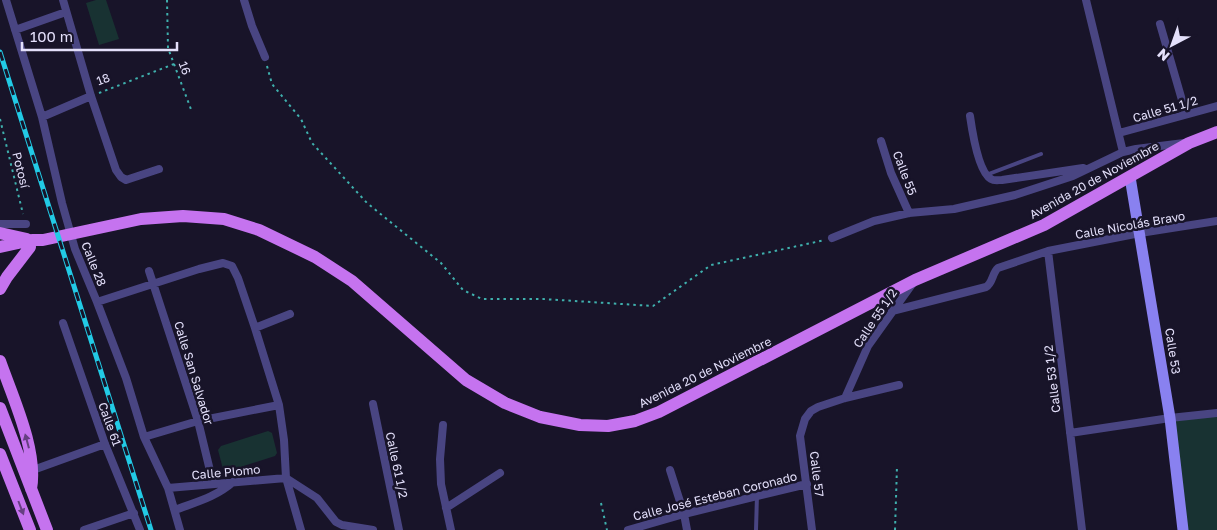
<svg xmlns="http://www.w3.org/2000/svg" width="1217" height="530" viewBox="0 0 1217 530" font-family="'Golos Text',sans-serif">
<rect width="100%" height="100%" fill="#181429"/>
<path fill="#183232" d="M96 0H106L119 39 99 45 86 3Z
M1217 411V530H1183L1170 416Z
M268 431 272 433 277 453 275 456 228 471 223 469 218 450 221 446Z"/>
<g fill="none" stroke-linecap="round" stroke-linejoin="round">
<path stroke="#3fb0ad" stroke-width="2" stroke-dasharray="2.5 4" stroke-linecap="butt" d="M167 0 168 48 192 112
M267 66 272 84 301 119 312 143 367 203 441 263 463 290 482 299H543L653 306 711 265 825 240
M99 93 174 64
M0 119 23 214
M601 503 607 530
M895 530 897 466"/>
<path stroke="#494582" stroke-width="4" d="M986 175 1041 154
M756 530 757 495"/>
<path stroke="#494582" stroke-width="8" d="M6 0 42 117 62 203 75 249 97 302 126 378 144 437 168 488 180 530
M63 0 91 96 116 170 121 177 126 180 159 169
M244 0 252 26 265 57
M1086 0 1123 152
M1160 24 1186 114
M15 30 66 12
M970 116C972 130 978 172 991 179 994 181 998 180 1002 180L1083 168
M42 117 91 96
M1119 133 1217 106
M881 141 891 173 909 213
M0 224H26
M832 238 874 221 909 213 954 209 1015 195 1073 176 1123 152 1136 149 1184 143
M1048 251 1082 530
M149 271 198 421 213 483
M97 302 199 269 223 263 232 266 238 278 255 328 279 405 284 440 286 478 301 530
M892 311 986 287C993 283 992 273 998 268L1048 251 1140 233 1217 221
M63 323 105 444 140 530
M255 328 290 314
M845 398 868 346 913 283
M373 404 399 530
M443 425 440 459 441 484 451 530
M1070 433 1170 418 1217 413
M144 437 198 421 279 405
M33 470 105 444
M670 470 684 514 687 530
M168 488 286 478 317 498 336 522 342 525 373 530
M446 508 500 473
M175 510C196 502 216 497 233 482
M84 530 134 513
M628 530 684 514 807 484
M812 530 800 436 805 419 811 411 818 407 845 398 899 385"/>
<path stroke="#8981f0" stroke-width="11" d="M1130 177 1170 418 1183 530"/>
<path stroke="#c573ef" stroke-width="12" d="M0 233 27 239
M0 247 32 240H43L141 219 183 216 224 219 259 230 315 257 352 281 466 380 505 403 540 417 580 425 608 426 635 421 659 412 915 280 1044 225 1189 143 1217 132
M0 289 7 277 30 247
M0 361C13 398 38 451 31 489
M0 408 47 530
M0 454 30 530"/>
<g stroke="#22cae5" stroke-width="5">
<path id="rail" d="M0 52 151 530"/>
</g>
<use href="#rail" stroke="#181429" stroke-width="3" stroke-dasharray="9" stroke-linecap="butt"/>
</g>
<defs><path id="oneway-solid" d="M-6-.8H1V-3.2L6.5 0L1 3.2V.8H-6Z" transform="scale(1.25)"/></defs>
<g fill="#663f82">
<use href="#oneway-solid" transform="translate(27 441) rotate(-105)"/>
<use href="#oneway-solid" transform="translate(21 508) rotate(69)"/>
</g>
<g text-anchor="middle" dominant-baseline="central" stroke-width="5" stroke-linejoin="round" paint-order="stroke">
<g font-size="12" fill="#e4e0fb" stroke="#181429">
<text transform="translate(185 68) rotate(69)">16</text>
<text transform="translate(103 79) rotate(-21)">18</text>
<text transform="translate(1165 109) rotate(-16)">Calle 51 1/2</text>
<text transform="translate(21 170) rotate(76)">Potosí</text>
<text transform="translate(905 173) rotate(69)">Calle 55</text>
<text transform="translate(1094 180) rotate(-29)">Avenida 20 de Noviembre</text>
<text transform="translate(1130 225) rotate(-10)">Calle Nicolás Bravo</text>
<text transform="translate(94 264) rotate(68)">Calle 28</text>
<text transform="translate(875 318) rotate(-56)">Calle 55 1/2</text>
<text transform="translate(1173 351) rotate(81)">Calle 53</text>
<text transform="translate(705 372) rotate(-26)">Avenida 20 de Noviembre</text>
<text transform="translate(194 373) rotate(73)">Calle San Salvador</text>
<text transform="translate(1052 379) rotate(-97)">Calle 53 1/2</text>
<text transform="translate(110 424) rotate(70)">Calle 61</text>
<text transform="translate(397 465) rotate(78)">Calle 61 1/2</text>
<text transform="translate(226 472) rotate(-5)">Calle Plomo</text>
<text transform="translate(817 474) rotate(83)">Calle 57</text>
<text transform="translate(715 496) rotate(-14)">Calle José Esteban Coronado</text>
</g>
</g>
<g transform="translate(1172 45) rotate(221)" stroke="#181429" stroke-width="4" paint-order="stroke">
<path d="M0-4L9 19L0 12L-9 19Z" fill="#e4e0fb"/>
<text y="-8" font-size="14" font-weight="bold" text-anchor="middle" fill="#e4e0fb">N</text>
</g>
<path d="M22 42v8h155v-8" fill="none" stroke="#e4e0fb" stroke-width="2.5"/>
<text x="30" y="42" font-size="15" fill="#e4e0fb" stroke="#181429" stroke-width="4" paint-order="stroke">100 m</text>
</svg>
